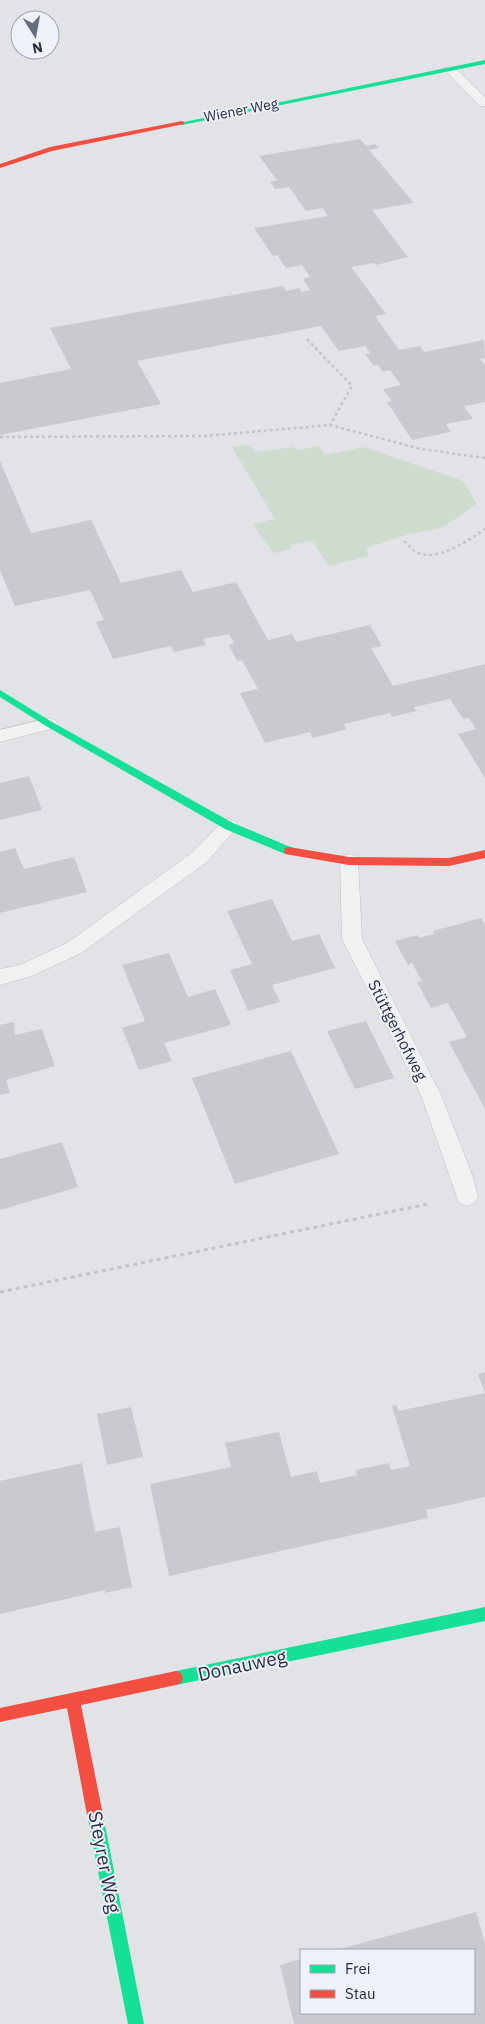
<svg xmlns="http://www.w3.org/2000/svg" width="485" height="2024" viewBox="0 0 485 2024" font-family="'IBM Plex Sans',sans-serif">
<rect width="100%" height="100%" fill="#e1e3e6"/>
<path fill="#d0dbd0" d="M250 445 255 452 294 447 297 450 319 446 325 455 364 447 463 481 477 504 442 528 409 534 366 548 369 556 329 566 312 541 290 545 292 549 273 553 253 524 275 519 232 447Z"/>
<path fill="#c8cacf" d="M360 139 366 146 375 144 379 148 369 150 414 203 372 210 408 257 376 265 374 263 351 267 386 314 375 316 399 350 420 346 424 352 484 340 485 358 480 359 485 365V402L464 406 473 419 446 424 451 432 412 440 387 402 392 401 383 389 401 385 390 370 383 372 378 365 374 366 365 354H371L365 346 339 351 321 326 137 361 161 404 0 435V383L71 369 50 328 283 286 286 291 299 288 302 292 310 290 303 279 310 277 302 265 286 268 277 255 273 256 254 228 328 216 323 208 306 211 289 187 275 189 270 182 277 180 259 156Z
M0 461 31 533 91 520 121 583 181 570 193 592 236 582 268 640 292 634 296 642 370 625 382 646 371 648 393 686 485 664V778L458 734 476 729 469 718 463 719 450 699 414 707 416 711 392 717 390 713 344 724 347 729 313 738 310 732 265 743 240 693 258 689 242 660 237 661 229 645 234 643 229 634 203 639 206 645 174 652 171 646 113 659 96 622 104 620 90 590 15 606 0 570Z
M29 776 42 810 0 820V783Z
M15 848 24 869 74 857 87 892 0 913V852Z
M272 899 292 941 319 934 335 968 272 985 280 1002 248 1011 230 970 252 964 227 911Z
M481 918 485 924V1109L449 1042 467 1037 448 1003 431 1008 417 982 422 981 412 963 408 965 395 941 417 935 419 938 434 934 433 931Z
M169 953 188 997 215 989 231 1025 164 1043 172 1061 139 1070 122 1028 145 1021 122 965Z
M366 1021 394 1078 355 1089 327 1031Z
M14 1022 15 1035 42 1029 55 1066 6 1080 10 1093 0 1095V1025Z
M291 1051 339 1154 235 1184 192 1078Z
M62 1142 78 1187 0 1210V1159Z
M485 1372V1393L478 1374Z
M485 1393V1497L426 1510 428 1518 169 1576 150 1484 231 1467 225 1443 279 1432 291 1477 317 1471 320 1483 357 1475 356 1470 389 1463 391 1470 410 1466 392 1406 397 1405 398 1411Z
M131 1407 143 1457 107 1465 97 1414Z
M82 1463 95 1532 120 1527 132 1587 105 1593V1590L0 1614V1481Z
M476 1912 485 1943V2024H294L280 1965 301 1959V2013H474V1950H336Z"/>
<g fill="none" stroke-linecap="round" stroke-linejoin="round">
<g stroke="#bec0c4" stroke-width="1">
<path id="lane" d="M450 66 454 67 485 97V106H480L446 71 444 69Z
M49 718 55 720 58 724 55 728 0 742V730Z
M229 819 235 821 238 826 207 862 81 953 32 976 0 985V969L20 965 67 943 193 852 223 821Z
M349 854 356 856 358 861 362 939 441 1095 473 1177 478 1197 475 1203 467 1206 459 1203 421 1095 342 939 340 861 342 856Z"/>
</g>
<path stroke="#c2c4c9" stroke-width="2.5" stroke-dasharray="3 3" stroke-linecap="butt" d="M307 339 352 386 330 425
M0 437 205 436 330 425 421 449 485 458
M404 541C408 544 411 549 416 552 436 563 469 540 485 529"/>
<path stroke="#c2c4c9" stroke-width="3" stroke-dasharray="4 4" stroke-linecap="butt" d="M0 1292 428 1204"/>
<use href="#lane" fill="#f0f1f3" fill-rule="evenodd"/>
<path fill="#16e098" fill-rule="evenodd" d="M485 60V64L182 125 179 123Z
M0 690 52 722 233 823 293 848 294 851 293 854H285L225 829 46 726 0 697Z
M485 1607V1621L176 1685 171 1683 169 1678 171 1673 176 1671Z
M95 1807 100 1810 103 1815 144 2024H128L87 1815 90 1810Z"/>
<path fill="#f24e42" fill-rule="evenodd" d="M182 121 184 122V124L52 151 0 168V164L50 147Z
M289 847 349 857 449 858 485 850V858L449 866 349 865 285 854 284 851 285 848Z
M176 1671 181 1673 183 1678 181 1683 176 1685 81 1705 103 1815 100 1820 95 1823 90 1820 87 1815 67 1708 0 1722V1708Z"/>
</g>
<g text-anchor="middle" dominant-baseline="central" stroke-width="4" stroke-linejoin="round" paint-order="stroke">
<g font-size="14" fill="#262d42" stroke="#eef1f7">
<text transform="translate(241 110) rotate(-11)">Wiener Weg</text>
</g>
<g font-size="16" fill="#262d42" stroke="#eef1f7">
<text transform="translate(398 1030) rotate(63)">Stüttgerhofweg</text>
</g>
<g font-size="19" fill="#262d42" stroke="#eef1f7">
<text transform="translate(242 1665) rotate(-12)">Donauweg</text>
<text transform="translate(105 1862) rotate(79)">Steyrer Weg</text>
</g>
</g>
<rect x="300" y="1949" width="175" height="65" fill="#eef1f7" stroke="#9ea3af"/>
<rect x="310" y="1965" width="25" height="8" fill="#16e098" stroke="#9ea3af"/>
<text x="345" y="1974" font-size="15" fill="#262d42">Frei</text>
<rect x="310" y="1990" width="25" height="8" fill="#f24e42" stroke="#9ea3af"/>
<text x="345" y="1999" font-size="15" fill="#262d42">Stau</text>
<g transform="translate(35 35) rotate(169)"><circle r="24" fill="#eef1f7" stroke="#9ea3af"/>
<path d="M0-4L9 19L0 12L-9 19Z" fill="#676d7b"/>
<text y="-8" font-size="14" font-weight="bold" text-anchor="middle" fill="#262d42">N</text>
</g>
</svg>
